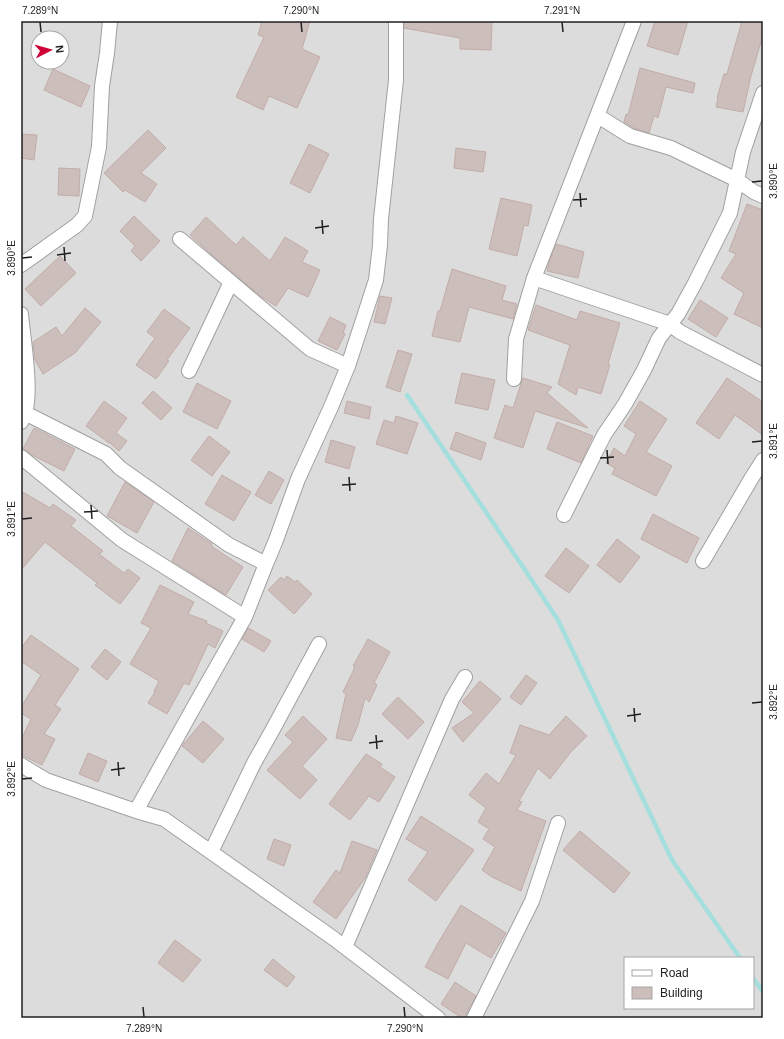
<svg xmlns="http://www.w3.org/2000/svg" width="784" height="1039" viewBox="0 0 784 1039" font-family="Helvetica,sans-serif">
<rect width="100%" height="100%" fill="#f0eae5"/>
<path fill="#dddcdc" fill-rule="evenodd" d="M21 21H763V1018H21ZM38 38H62V62H38ZM625 958H753V1008H625Z"/>
<g fill="none" stroke-linecap="round" stroke-linejoin="round">
<path stroke="#a4dfdd" stroke-width="4.5" d="M407 395 525 570 558 620 672 860 740 958
M753 978 763 992"/>
</g>
<path fill="#ccbebb" stroke="#c2aca7" d="M262 21H310L302 49 320 57 297 108 269 96 263 110 236 97 264 37 258 35Z
M404 21H492L491 50 460 49V38L404 28Z
M655 21H688L678 55 647 46Z
M742 21H763V35L751 76 743 112 716 107 718 98H717L724 74H727Z
M640 68 695 83 693 93 666 87 658 118 654 116 649 133 634 128 624 122 626 114 628 115Z
M53 69 90 86 81 107 44 90Z
M148 130 166 148 141 173 157 184 145 202 125 190 123 192 104 173Z
M21 134 37 135 34 160 21 158Z
M309 144 329 154 310 193 290 183Z
M456 148 486 152 483 172 454 168Z
M59 168 80 169 79 196 58 195Z
M501 198 532 205 528 226 524 225 517 256 489 249Z
M747 204 763 210V328L734 314 744 293 721 278 736 254 729 251Z
M134 216 160 241 141 261 131 251 135 246 120 231Z
M206 217 236 245 243 237 270 261 285 237 308 251 302 262 320 270 308 297 288 288 276 306 260 296 211 254 190 235Z
M556 244 584 252 578 278 547 271 550 260Z
M60 256 76 273 41 306 25 289Z
M452 269 506 286 502 300 517 304 513 319 469 307 460 342 432 336 438 311H440Z
M380 296 392 298 385 324 374 322Z
M700 300 728 318 716 337 688 319Z
M536 305 577 320 580 311 620 323 608 364 610 365 601 394 578 387 576 395 558 384 570 345 528 330Z
M85 308 101 322 75 353 43 374 35 360 33 342 56 327 62 336Z
M164 309 190 328 167 360 169 361 156 379 136 365 155 338 147 332Z
M330 317 346 325 343 333 345 334 337 350 318 341Z
M398 350 412 354 400 392 386 387Z
M462 373 495 380 488 410 455 403Z
M523 378 552 387 547 393 588 428 535 411 523 448 494 438 505 405 513 408Z
M727 378 763 402V435L735 415 719 439 696 423Z
M197 383 231 401 217 429 183 412Z
M153 391 172 408 161 420 142 403Z
M104 401 127 418 116 433 127 441 119 451 109 442V443L86 426Z
M347 401 371 407 369 419 344 413Z
M640 401 667 419 646 452 672 466 656 496 612 474 615 468 606 463 614 448 625 456 636 434 624 426Z
M396 416 418 423 407 454 376 444 384 420 394 423Z
M557 422 593 436 581 463 547 449Z
M34 428 75 449 64 471 32 455 23 449Z
M456 432 486 443 481 460 450 449Z
M209 436 230 452 212 476 191 460Z
M331 440 355 447 349 469 325 462Z
M269 471 284 480 271 504 255 495Z
M222 475 251 492 234 521 205 504Z
M125 482 154 502 137 533 107 516Z
M21 491 50 508 53 504 76 520 71 526 103 551 99 554 124 573 128 569 140 578 120 604 95 585 97 583 45 542 21 570Z
M653 514 699 538 687 563 641 539Z
M188 528 212 544 211 546 243 567 226 595 172 561Z
M617 539 640 557 620 583 597 565Z
M566 548 589 566 569 593 545 576Z
M287 576 295 582 297 580 312 594 294 614 268 590 281 577 284 580Z
M160 585 194 602 188 614 207 621 206 623 223 631 215 648 208 644 189 685 184 683 167 714 148 703 155 692 154 691 159 681 130 664 151 628 141 623Z
M248 628 271 641 264 652 242 639Z
M31 635 79 669 55 705 61 709 44 734 55 739 42 765 21 755V740L31 719 21 713V707L41 675 21 661V648Z
M368 639 390 652 374 683 377 685 369 702 365 698 358 725 351 741 336 738 346 694 343 692 355 667 353 666Z
M105 649 121 662 107 680 91 667Z
M526 675 537 683 521 705 510 697Z
M480 681 501 699 463 742 452 728 474 713 462 702Z
M398 697 424 722 408 739 382 714Z
M303 716 327 739 302 766 317 780 300 799 267 770 293 742 285 735Z
M566 716 587 736 570 753 550 779 538 768 519 801 522 802 517 810 546 821 521 891 492 877 482 870 495 847 483 839 489 829 478 822 486 808 469 795 486 773 499 784 516 755 510 753 520 725 549 735Z
M203 721 224 739 203 763 182 746Z
M88 753 107 761 98 782 79 774Z
M366 754 382 764 380 767 395 777 379 802 369 796 350 820 329 804Z
M421 816 474 850 436 901 408 880 428 852 406 839Z
M580 831 630 873 614 893 563 850Z
M274 839 291 845 284 866 267 859Z
M352 841 377 850 365 878 336 919 313 902 336 870 340 873Z
M461 905 506 933 491 958 466 943 448 979 425 967 438 943Z
M175 940 201 960 183 982 158 963Z
M273 959 295 977 287 987 264 970Z
M455 982 476 996 466 1014V1018H462L441 1004Z"/>
<g fill="none" stroke-linecap="round" stroke-linejoin="round">
<g stroke="#a0a0a0" stroke-width="16">
<path id="minor" d="M598 116 630 136 671 148 737 180 754 192 763 196
M180 239 310 349 348 366
M21 265 77 225 85 216 99 147 102 86 107 53 110 21
M534 278 670 324 680 332 763 375
M21 314C23 339 35 403 21 422
M189 371 231 282
M514 379 516 339 534 278 634 21
M25 413 106 454 120 468 229 545 266 564 245 617 195 705 136 811
M21 457 122 540 245 617
M564 515 604 435 625 404 644 370 659 338 678 314 695 283 730 213 743 152 763 93
M703 561 751 479 763 460
M266 564 276 540 298 479 331 407 348 366 376 280 380 245 381 219 396 80V21
M21 765 46 780 136 811 164 819 333 938 438 1018
M211 852 254 763 273 729 319 644
M345 947 452 699 465 677
M474 1018 532 901 558 823"/>
</g>
<use href="#minor" stroke="#fff" stroke-width="14"/>
</g>
<path fill="none" stroke="#1f1f1f" stroke-width="1.5" d="M40 22 41 32M301 22 302 32M562 22 563 32M752 182 762 181M580 193 581 207M573 200 587 199M322 220 323 234M315 228 329 226M64 247 65 261M57 255 71 253M22 258 32 257M752 442 762 441M607 450 608 464M600 458 614 457M349 477 350 491M342 485 356 484M91 505 92 519M84 512 98 511M22 519 32 518M752 703 762 702M634 708 635 722M627 716 641 714M376 735 377 749M369 743 383 741M118 762 119 776M111 770 125 768M22 779 32 778M143 1007 144 1017M404 1007 405 1017"/>
<rect width="784" height="1039" fill="none" stroke="#ffffff" stroke-width="44"/>
<rect x="624" y="957" width="130" height="52" fill="#ffffff" stroke="#a5a5a5"/>
<rect x="632" y="970" width="20" height="6" fill="#ffffff" stroke="#a5a5a5"/>
<text x="660" y="977" font-size="12" fill="#1f1f1f">Road</text>
<rect x="632" y="987" width="20" height="12" fill="#ccbebb" stroke="#a5a5a5"/>
<text x="660" y="997" font-size="12" fill="#1f1f1f">Building</text>
<g transform="translate(50 50) rotate(84)"><circle r="19" fill="#ffffff" stroke="#a5a5a5"/>
<path d="M0-3L7 15L0 10L-7 15Z" fill="#ce0035"/>
<text y="-6" font-size="11" font-weight="bold" text-anchor="middle" fill="#1f1f1f">N</text>
</g>
<rect x="22" y="22" width="740" height="995" fill="none" stroke="#1f1f1f" stroke-width="1.5"/>
<g font-size="10" text-anchor="middle" fill="#1f1f1f">
<text x="40" y="14">7.289°N</text>
<text x="301" y="14">7.290°N</text>
<text x="562" y="14">7.291°N</text>
<text transform="translate(773 181) rotate(-90)" y="4">3.890°E</text>
<text transform="translate(11 258) rotate(-90)" y="4">3.890°E</text>
<text transform="translate(773 441) rotate(-90)" y="4">3.891°E</text>
<text transform="translate(11 519) rotate(-90)" y="4">3.891°E</text>
<text transform="translate(773 702) rotate(-90)" y="4">3.892°E</text>
<text transform="translate(11 779) rotate(-90)" y="4">3.892°E</text>
<text x="144" y="1032">7.289°N</text>
<text x="405" y="1032">7.290°N</text>
</g>
</svg>
